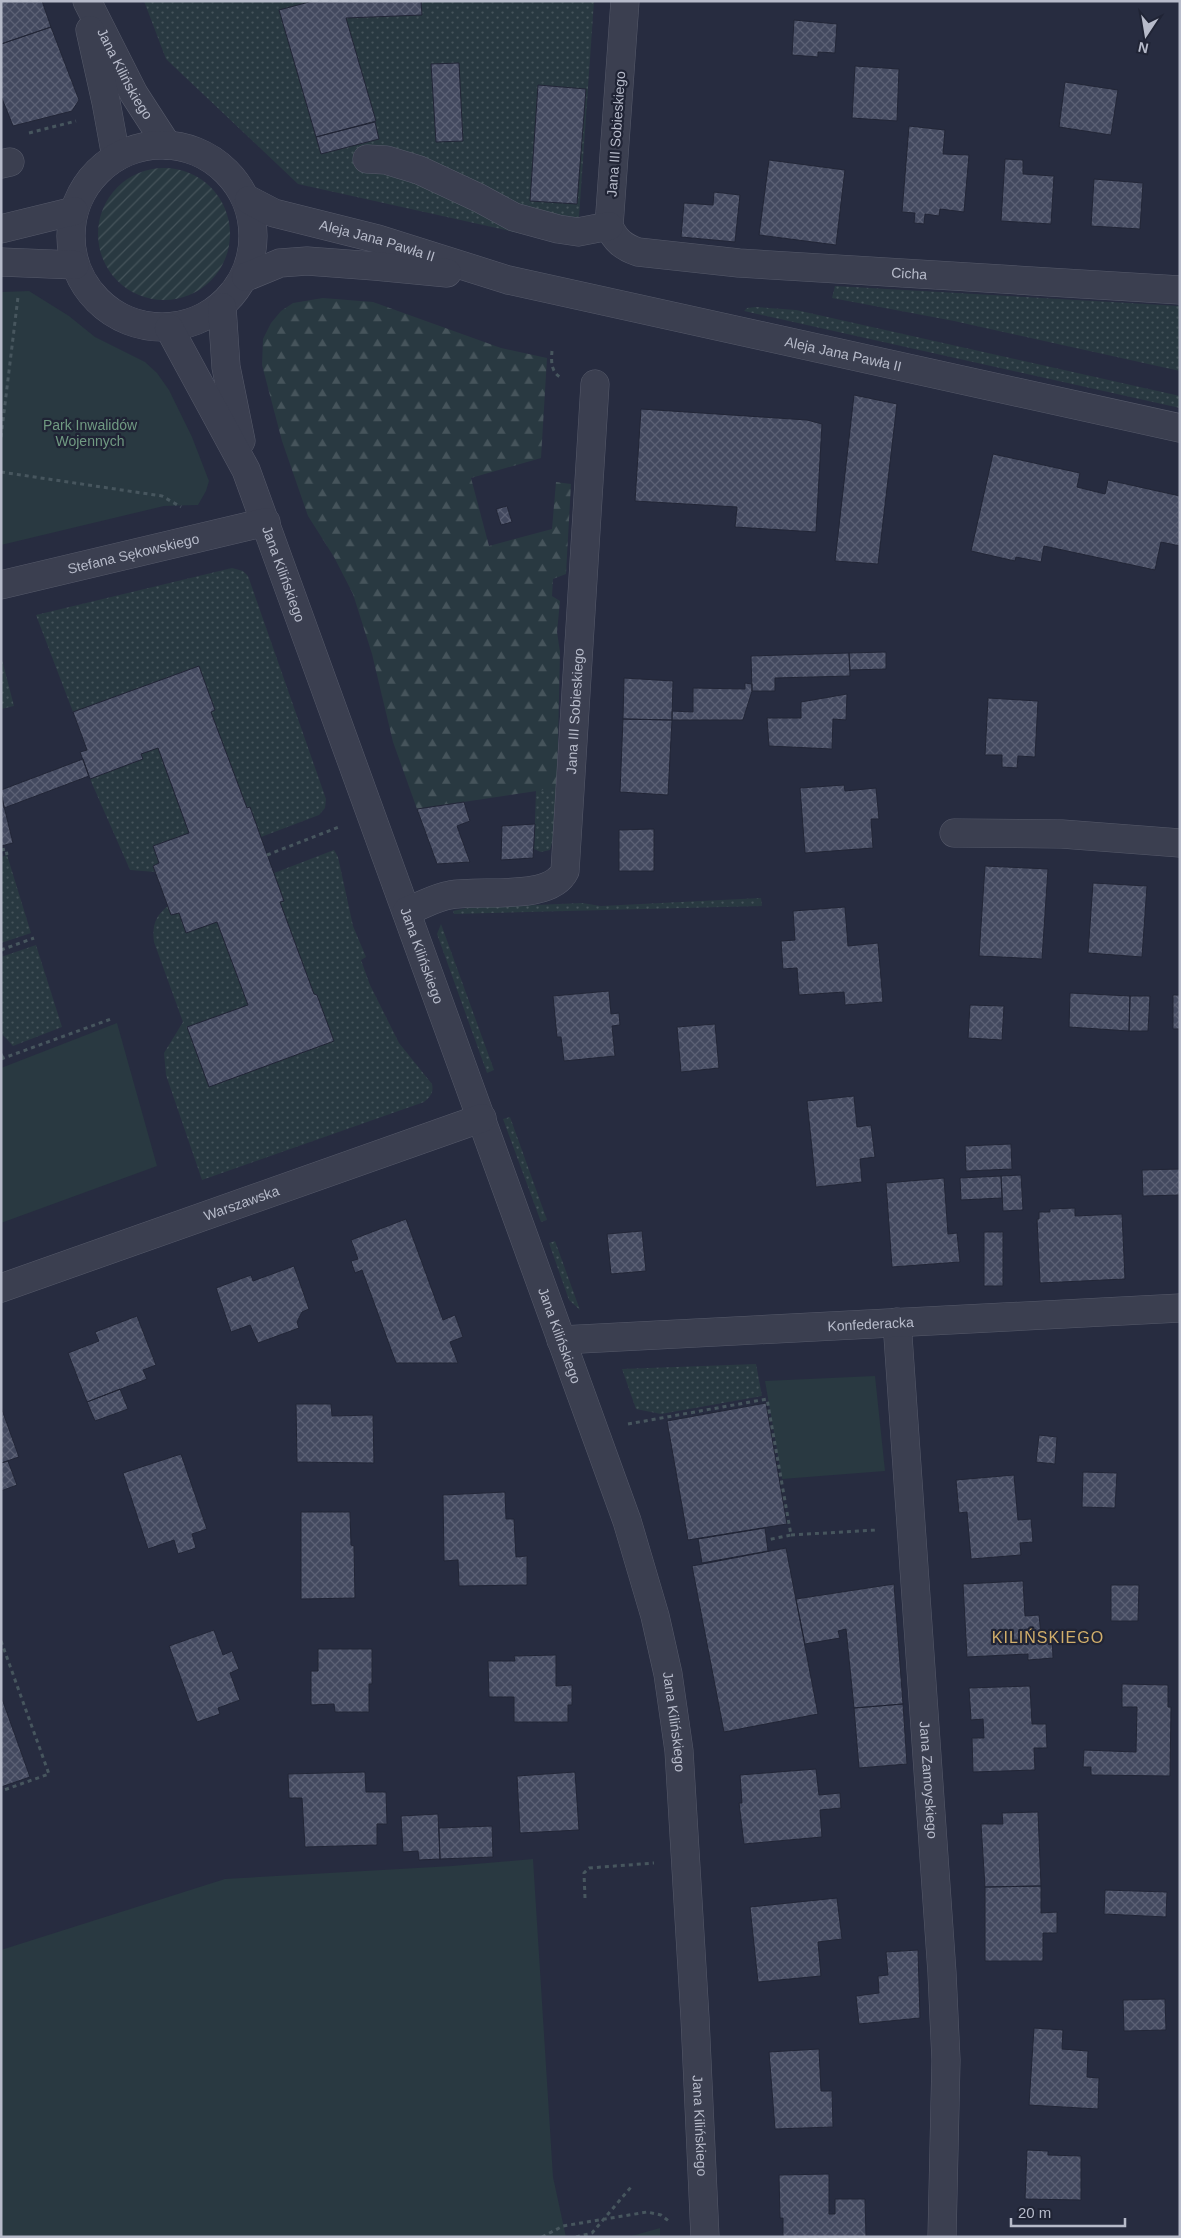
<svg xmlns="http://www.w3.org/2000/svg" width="1181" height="2238" viewBox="0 0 1181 2238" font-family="Helvetica,sans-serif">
<defs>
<pattern id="grass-dots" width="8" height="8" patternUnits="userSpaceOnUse" patternTransform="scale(1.25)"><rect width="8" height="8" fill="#293941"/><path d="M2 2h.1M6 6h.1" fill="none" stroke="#46545b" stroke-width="1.8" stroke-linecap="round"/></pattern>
<pattern id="forest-firs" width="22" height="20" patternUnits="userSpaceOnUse" patternTransform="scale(1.25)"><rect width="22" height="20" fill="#293941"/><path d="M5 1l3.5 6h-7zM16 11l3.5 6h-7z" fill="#46545b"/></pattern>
<pattern id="garden-furrows" width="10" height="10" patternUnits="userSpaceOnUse" patternTransform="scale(1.25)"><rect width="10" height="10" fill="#293941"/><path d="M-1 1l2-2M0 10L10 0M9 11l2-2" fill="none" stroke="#46545b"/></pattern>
<pattern id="building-cross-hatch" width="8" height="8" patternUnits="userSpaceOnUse" patternTransform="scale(1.25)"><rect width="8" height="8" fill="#43495f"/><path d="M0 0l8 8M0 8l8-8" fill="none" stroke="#5c6175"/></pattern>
</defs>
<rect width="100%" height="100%" fill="#272c40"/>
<path fill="url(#grass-dots)" d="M144 1H594L577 246 298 184 166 59Z
M835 286 1180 306V371L954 321 832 298Z
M756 307 796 310 1180 396V408L744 311 747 308Z
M232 568 243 571 248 576 326 799 325 808 319 815 261 837 250 807 247 808 211 712 215 710 199 666 73 712 36 615Z
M1 656 14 706 1 709Z
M158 748 189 833 153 846 159 863 153 866 156 872 130 870 90 779 142 759 141 754Z
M557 788 555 833 550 850 541 852 534 849 536 790Z
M334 850 338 857 353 926 366 957 361 960 370 985 399 1043 432 1084C434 1093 430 1097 424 1102L202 1180 166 1075 164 1053 183 1022 154 942C152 926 155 916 168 906L172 915 179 913 186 933 217 922 248 1005 187 1027 209 1087 334 1041 314 994 280 902 284 901 274 873Z
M7 855 31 933 1 943V857Z
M761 898 762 906 454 914 453 911 467 908 582 903 601 906Z
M441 924 494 1070 487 1073 437 934Z
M36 945 62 1027 13 1046 1 1033V957Z
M510 1117 547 1220 541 1222 503 1119Z
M555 1241 580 1310 569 1300 549 1243Z
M756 1364 762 1396 661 1414 636 1409 622 1369Z"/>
<path fill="url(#forest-firs)" d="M323 298 373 302 501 348 547 358 541 458 471 478 489 546 552 529 556 482 571 484 566 574 553 579 552 596 560 601 557 632 560 652 557 788 417 809 393 742 372 654 353 594 334 557 308 516 282 441 262 365 263 339 271 323 281 311 293 303Z"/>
<path fill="#293941" d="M29 291 69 316 95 337 145 362 157 373 169 390 192 437 209 481 206 491 198 505 164 506 1 545V292Z
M117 1023 157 1166 1 1223V1068Z
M875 1376 885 1471 782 1479 765 1381Z
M533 1859 553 2177 566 2237H1V1950L225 1879 452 1866Z
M660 2228V2237H628Z"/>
<path fill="url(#garden-furrows)" d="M98 234a66 66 0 1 1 132 0a66 66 0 1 1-132 0Z"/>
<path fill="url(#building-cross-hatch)" stroke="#222637" d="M1 1H42L51 27 1 44Z
M313 1H421L422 15 346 18 376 121 316 137 279 10Z
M794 20 837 24 835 53 818 52V57L792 55Z
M51 27 79 100 72 111 13 126 1 96V44Z
M459 63 463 141 436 142 431 64Z
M855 66 899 69 897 121 852 118Z
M1065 82 1118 90 1111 135 1059 127Z
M538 85 586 89 577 204 530 201Z
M375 122 379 139 321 154 316 137Z
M909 126 945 130 943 154 969 155 964 212 940 209 939 216 925 214 924 224 914 223 915 213 902 212Z
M1005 159 1023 160V174L1054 176 1051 224 1001 221Z
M769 160 845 170 836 245 759 235Z
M1094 179 1143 183 1140 229 1091 226Z
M714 192 740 195 735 242 681 237 684 203 713 205Z
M854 395 897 404 878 564 835 561Z
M641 409 807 420 822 424 816 532 735 527 737 507 635 501Z
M993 454 1080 473 1077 487 1105 494 1108 480 1180 496V546L1161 542 1155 570 1044 546 1041 562 1016 557 1015 561 971 551Z
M507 506 512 522 501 525 496 509Z
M886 652V669L850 670 849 653Z
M849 653 850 676 775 678V691H752L751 656Z
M199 666 215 710 211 712 247 808 250 807 284 901 280 902 314 994 317 995 334 1041 209 1087 187 1027 248 1005 217 922 186 933 179 913 171 915 153 866 159 863 153 846 189 833 158 748 141 754 143 759 90 779 80 752 87 750 73 712Z
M624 678 673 681 672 720 623 719Z
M745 683 752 684V691L743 720H672V711L693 712V688L745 689Z
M847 694 846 720 833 719 832 749 769 746 767 718H801V702Z
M988 698 1038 701 1035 757 1018 756 1017 768 1002 767V755H985Z
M623 719 672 720 668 795 620 792Z
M83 759 89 776 4 808 1 790Z
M844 785 845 791 876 788 879 819H871L873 848 805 853 800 788Z
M1 794 13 843 1 846Z
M464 802 470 821 457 826 470 862 437 864 417 809Z
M535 824 533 858 501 860 502 826Z
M654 829V871H619V830Z
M985 866 1048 869 1042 959 979 956Z
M1093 883 1147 886 1142 957 1088 953Z
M845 907 848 946 878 943 883 1002 845 1005 844 992 799 995 797 968 783 969 781 941 795 940 793 911Z
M609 991 611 1014 619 1013 620 1025 612 1026 615 1056 564 1061 561 1037H557L553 996Z
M1070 993 1130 996 1129 1031 1069 1027Z
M1173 995H1180V1029H1173Z
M1130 996H1150L1148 1031H1129Z
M970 1005 1004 1006 1002 1040 968 1038Z
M715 1024 719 1068 681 1072 677 1027Z
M854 1096 857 1127 871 1125 875 1157 860 1159 862 1182 816 1187 807 1101Z
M1011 1144 1012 1169 966 1171 965 1146Z
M1180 1169V1195L1143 1196 1142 1170Z
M1021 1175 1023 1210 1003 1211 1001 1176Z
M1001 1176 1002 1198 961 1200 960 1178Z
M944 1178 948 1234 957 1233 960 1262 892 1267 886 1183Z
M1075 1208V1216L1122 1214 1125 1279 1040 1283 1037 1219H1039V1212H1050V1209Z
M406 1219 443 1320 455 1315 463 1337 450 1342 458 1363H396L362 1270 355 1273 351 1261 358 1259 351 1240Z
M642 1231 646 1271 611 1274 607 1234Z
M984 1232H1003V1286H984Z
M294 1266 309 1309 302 1312 297 1322 299 1328 258 1343 250 1325 231 1332 216 1288 251 1275 253 1281Z
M137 1316 156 1365 143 1370 147 1379 87 1402 68 1353 99 1341 95 1332Z
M120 1389 128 1409 95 1421 87 1402Z
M766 1403 787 1524 688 1540 667 1421Z
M296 1404H331L332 1416 373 1415 374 1463 297 1462Z
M1 1407 19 1457 1 1463Z
M1039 1435 1057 1437 1055 1464 1036 1462Z
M181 1454 207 1529 192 1534 196 1548 178 1554 174 1540 148 1549 123 1473Z
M8 1461 17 1485 1 1491V1463Z
M1083 1472 1117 1473 1115 1508 1082 1507Z
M1014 1475 1018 1520 1031 1519 1033 1542 1020 1543 1021 1555 971 1559 967 1512 959 1513 956 1480Z
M505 1492 506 1519H514L516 1557 527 1556V1585L459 1586 458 1560 444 1561 443 1495Z
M301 1512H350L351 1545 354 1546 355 1598 301 1599Z
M765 1528 768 1551 702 1563 698 1539Z
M786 1548 818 1714 724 1732 692 1566Z
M1023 1581 1025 1616 1039 1615 1041 1635H1052L1053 1658 1028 1660V1654L967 1657 963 1584Z
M894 1584 903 1704 854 1708 846 1629 838 1631 840 1638 805 1644 796 1599Z
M1111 1585H1139L1138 1621H1111Z
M214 1630 223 1655 232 1651 239 1669 230 1673 240 1700 218 1708 220 1714 197 1722 169 1646Z
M318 1649H372V1684H369V1712H335L334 1704 311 1705V1671H318Z
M556 1655V1686L572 1685V1705H568V1722H514V1697H489L488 1661H515L514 1656Z
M1122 1684 1168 1685V1707H1171L1170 1776 1091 1775V1767H1083L1084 1750 1136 1752 1137 1707H1122Z
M1030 1686 1032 1724H1046L1047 1748H1034L1035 1770 973 1772 972 1738H984L983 1719 971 1720 969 1688Z
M1 1696 30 1777 1 1787Z
M903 1704 907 1764 859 1768 854 1708Z
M816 1769 819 1795 840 1793 841 1808 820 1810 822 1837 744 1844 739 1803H742L740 1775Z
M365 1772 366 1792H386L387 1824H377V1845L305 1847 302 1798H289L288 1774Z
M575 1772 579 1830 520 1833 517 1776Z
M1038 1812 1041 1886 985 1887 981 1824H1003L1002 1813Z
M438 1814 440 1859 419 1860 418 1851 403 1852 401 1816Z
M492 1826 493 1857 440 1859 439 1828Z
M1041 1886V1913L1057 1912V1933H1043V1961H985V1887Z
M1105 1890 1167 1892 1166 1917 1104 1914Z
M837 1898 842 1939 818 1942 821 1976 758 1982 750 1907Z
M918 1950 920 2018 859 2024 856 1996 879 1993 878 1976 888 1975 886 1952Z
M1165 1999 1166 2030 1124 2031 1123 2000Z
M1034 2028 1063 2030 1062 2049 1088 2051 1087 2077 1099 2078 1098 2109 1029 2105Z
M819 2049 821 2091H832L833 2127 775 2129 769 2052Z
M1027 2150 1048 2151V2155L1081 2156V2200L1025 2199Z
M829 2174V2214H835V2199H865L866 2237H783V2218H780L779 2175Z"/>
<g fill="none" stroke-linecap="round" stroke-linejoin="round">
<g stroke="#565a6a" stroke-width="29">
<g id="minor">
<path id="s1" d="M87 1 134 94 167 145"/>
<path id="s2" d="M625 1 609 226C615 240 623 247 638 252L739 263 1180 290"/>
<path d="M90 30 106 102 116 157"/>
<circle cx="162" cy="236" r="91"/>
<path d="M367 159 386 160 419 170 479 198 514 217 558 229 578 232 609 226"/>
<path d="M1 164 10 162"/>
<path id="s3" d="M249 200 274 213 378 239 508 280 1180 428"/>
<path d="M1 229 74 211"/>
<path d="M1 262 75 265"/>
<path d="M246 277 280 263 307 261 374 266 447 273"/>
<path d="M222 307 226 367 241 441"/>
<path id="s4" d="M169 328 246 470 627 1521 655 1616 668 1674 679 1751 695 2018 705 2237"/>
<path id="s5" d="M1 585 266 522"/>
<path d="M954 833 1062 834 1180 843"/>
<path id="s6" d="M407 911C421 906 436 897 450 895 481 889 550 902 565 871L595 384"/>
<path id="s7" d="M1 1288 482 1118"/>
<path id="s8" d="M897 1322 942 1973 946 2060 942 2237"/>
<path id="s9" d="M561 1340 1180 1308"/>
</g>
</g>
<path stroke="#47565e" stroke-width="3" stroke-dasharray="4 4" stroke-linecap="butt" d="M29 133 76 121
M552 351C551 362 551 373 562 378
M1 437 18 297
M1 472 162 496 181 507
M1 850 6 849 7 855
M267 855 339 827
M1 950 34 938
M1 1054 3 1058
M1 1059 111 1019
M628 1424 767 1399 791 1535 767 1540
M791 1535 877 1530
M1 1641 49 1774 1 1791
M585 1898 584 1873 589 1868 654 1863
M542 2237 563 2226 647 2212 661 2215 670 2222
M576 2237 592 2233 631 2187"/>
<use href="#minor" stroke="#3b3f50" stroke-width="28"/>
</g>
<g text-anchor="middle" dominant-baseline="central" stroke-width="4.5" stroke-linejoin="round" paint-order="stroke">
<g font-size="14" fill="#b7bbca" stroke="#202435">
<text stroke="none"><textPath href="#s1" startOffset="82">Jana Kilińskiego</textPath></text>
<text transform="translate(616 134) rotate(-86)">Jana III Sobieskiego</text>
<text stroke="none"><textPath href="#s3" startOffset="135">Aleja Jana Pawła II</textPath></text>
<text stroke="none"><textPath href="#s2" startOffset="538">Cicha</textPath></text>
<text stroke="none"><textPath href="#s3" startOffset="615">Aleja Jana Pawła II</textPath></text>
<text stroke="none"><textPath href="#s5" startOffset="136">Stefana Sękowskiego</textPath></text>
<text stroke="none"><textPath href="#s4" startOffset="272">Jana Kilińskiego</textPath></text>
<text stroke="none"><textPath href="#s6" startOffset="328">Jana III Sobieskiego</textPath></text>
<text stroke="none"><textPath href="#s4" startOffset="678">Jana Kilińskiego</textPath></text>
<text stroke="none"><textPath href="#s7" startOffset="255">Warszawska</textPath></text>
<text stroke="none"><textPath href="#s9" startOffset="310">Konfederacka</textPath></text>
<text stroke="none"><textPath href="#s4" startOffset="1082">Jana Kilińskiego</textPath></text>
<text stroke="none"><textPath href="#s4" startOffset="1486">Jana Kilińskiego</textPath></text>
<text stroke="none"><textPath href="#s8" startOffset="459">Jana Zamoyskiego</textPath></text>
<text stroke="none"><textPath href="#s4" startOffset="1891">Jana Kilińskiego</textPath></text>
</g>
<g font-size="14" fill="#709a82" stroke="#202435">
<text x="90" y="425">Park Inwalidów<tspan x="90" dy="16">Wojennych</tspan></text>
</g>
<g font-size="16" letter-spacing="1" fill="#d1ae6b" stroke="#202435">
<text x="1048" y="1637">KILIŃSKIEGO</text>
</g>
</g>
<rect width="1181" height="2238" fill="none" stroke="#b7bbca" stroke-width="5"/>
<g transform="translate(1146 35) rotate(192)" stroke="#202435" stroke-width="4" paint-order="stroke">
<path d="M0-4L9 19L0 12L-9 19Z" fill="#b7bbca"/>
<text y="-8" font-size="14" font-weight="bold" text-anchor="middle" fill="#b7bbca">N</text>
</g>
<path d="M1011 2218v8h114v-8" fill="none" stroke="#b7bbca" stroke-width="2.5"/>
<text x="1018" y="2218" font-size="15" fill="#b7bbca" stroke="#202435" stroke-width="4" paint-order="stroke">20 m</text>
</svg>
